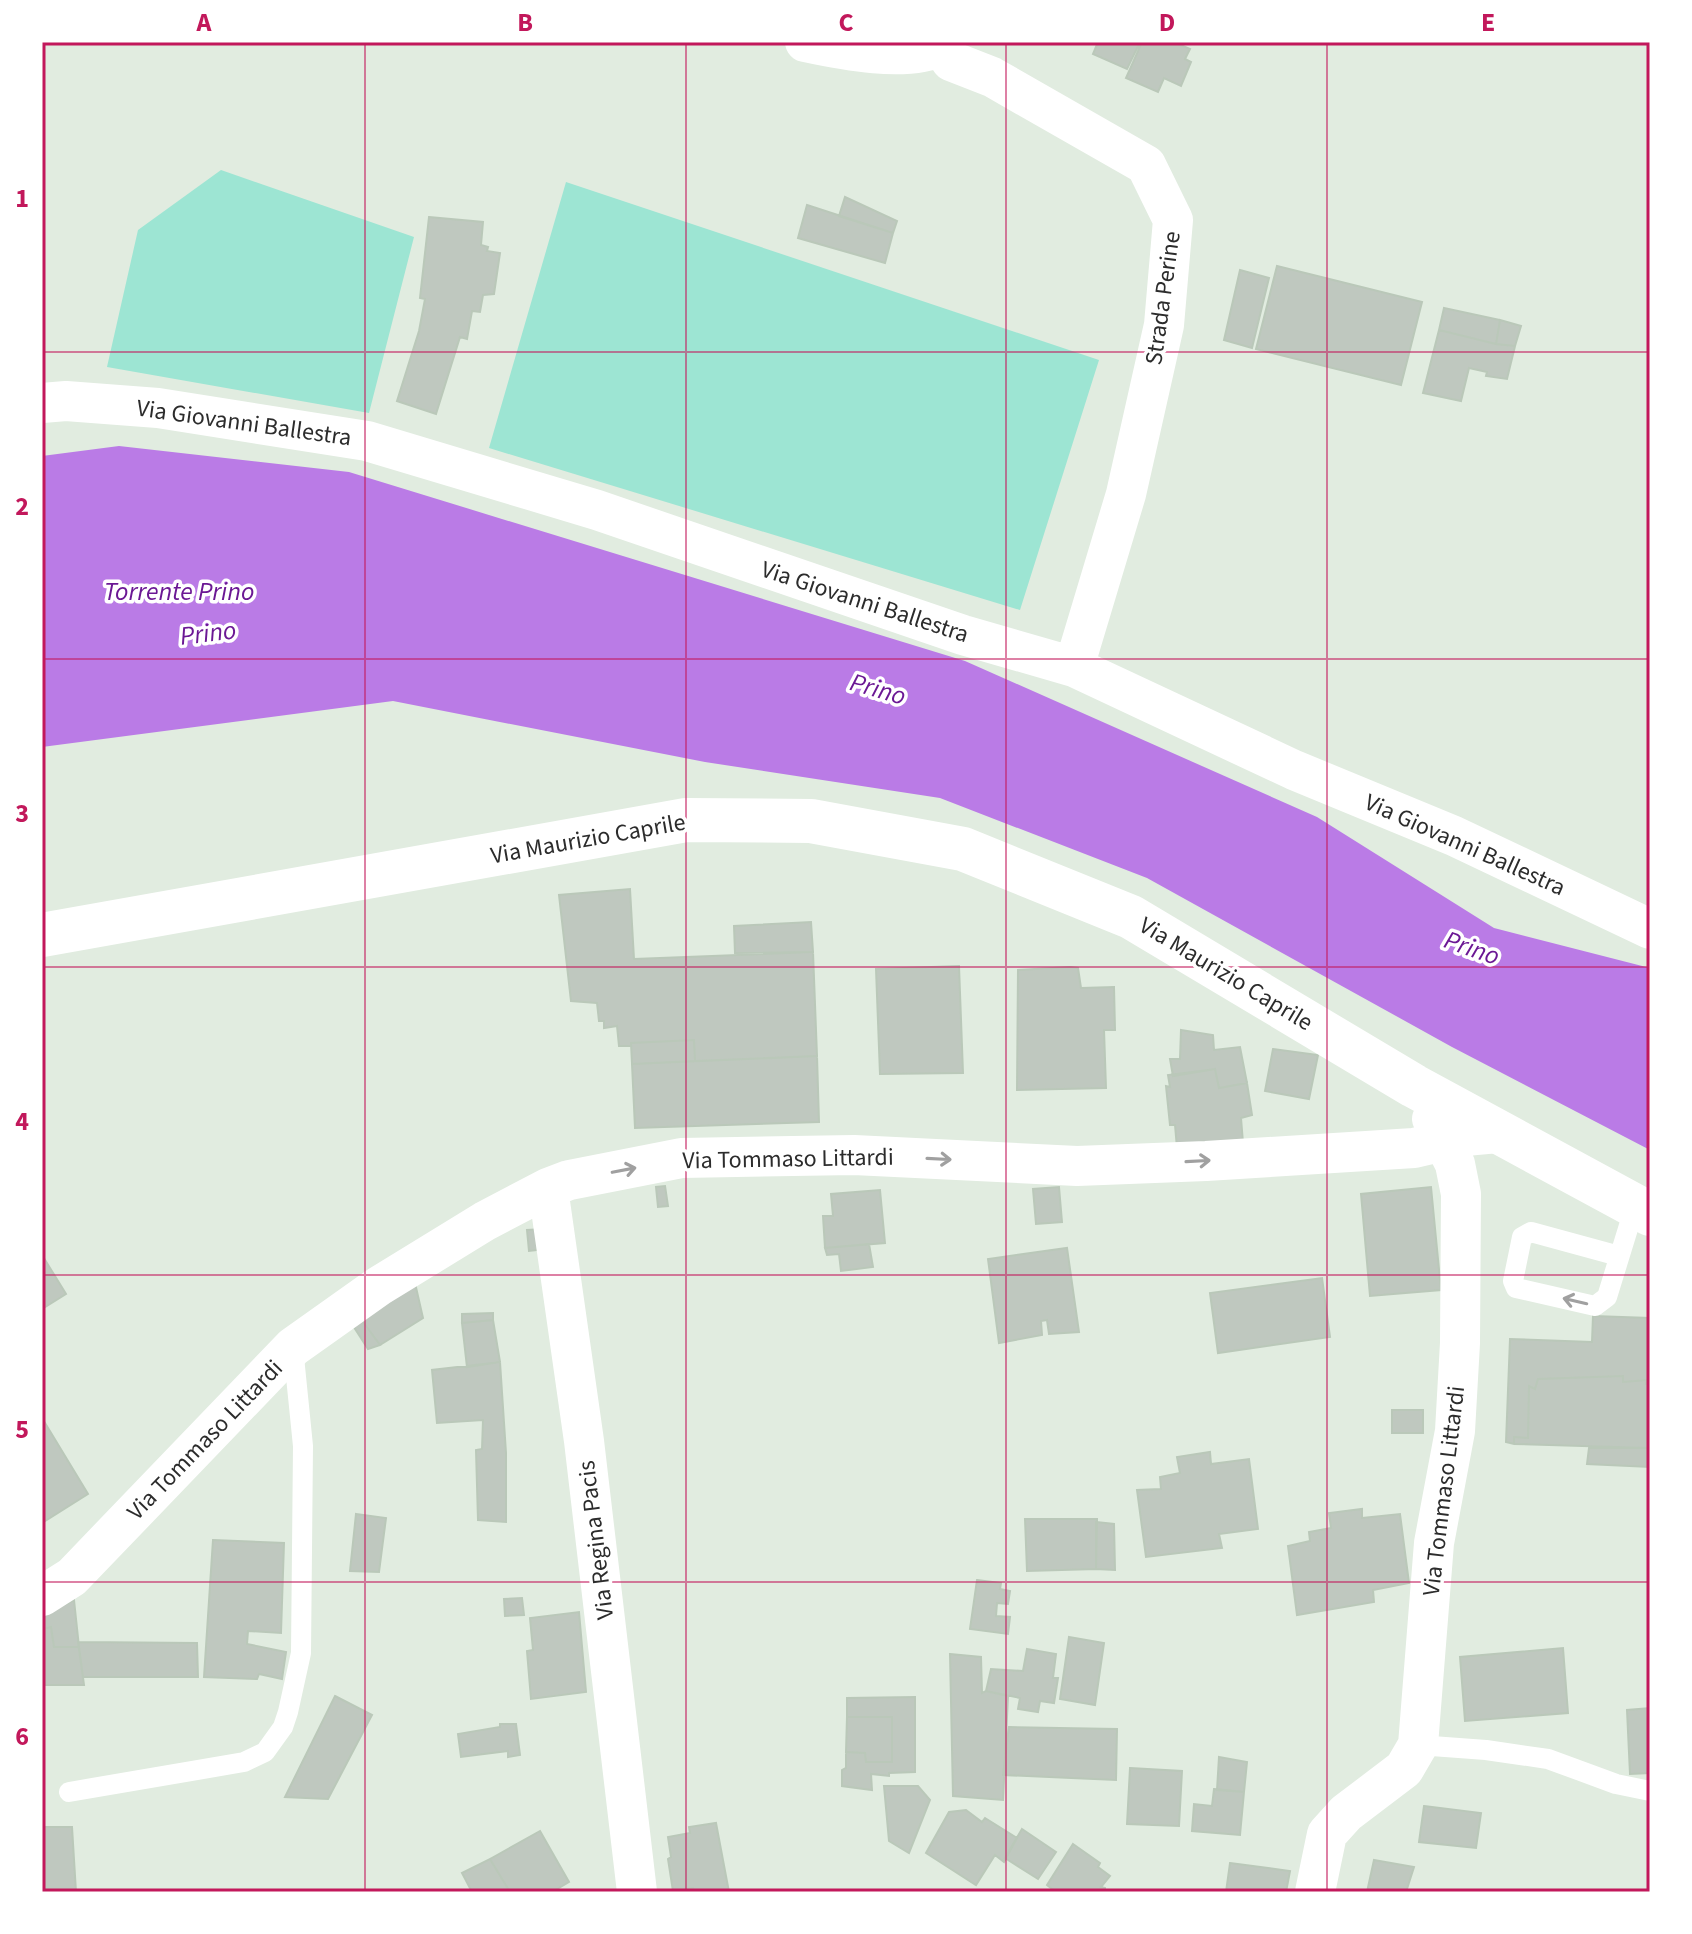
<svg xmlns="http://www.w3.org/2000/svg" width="1692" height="1934" viewBox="0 0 1692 1934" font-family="'Source Sans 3',sans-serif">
<rect width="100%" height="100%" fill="#e1ece0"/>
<path fill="#9de5d3" d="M221 170 414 237 369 413 107 367 138 230Z
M566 182 1099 360 1020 610 489 448Z"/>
<path fill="#ba7be6" d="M119 446 349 472 965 661 1317 817 1494 928 1650 968V1150L1452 1047 1147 878 940 798 705 762 393 701 42 747V456Z"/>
<path fill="#bfc8bf" stroke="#bac8b9" stroke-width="2" d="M1098 42H1140L1127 69 1093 54Z
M1142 42H1174L1190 49 1185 59 1191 62 1181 86 1164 78 1158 92 1126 78Z
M845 197 897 221 893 233 839 216Z
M807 205 893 233 885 263 798 238Z
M429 217 483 222 481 245 488 247 487 251 500 253 494 294 483 295 480 312 472 311 467 339 460 337 436 414 397 401 419 331 425 299 420 298Z
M1277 266 1422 302 1401 385 1256 349Z
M1240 270 1269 278 1252 348 1224 340Z
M1444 308 1500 320 1496 344 1439 330Z
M1500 320 1521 326 1515 346 1496 344Z
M1439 330 1496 344 1515 346 1507 379 1486 376 1487 372 1469 368 1461 401 1423 393Z
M630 889 634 959 813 952 817 1056 695 1061 694 1040 631 1043V1046H619L617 1026 604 1028V1021H599L597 1003 571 1001 559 895Z
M811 922 813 952 735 953 734 926Z
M959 966 963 1073 880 1074 876 969Z
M1070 967 1078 968 1081 988 1114 987 1115 1030H1104L1106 1088 1017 1090 1018 970Z
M1181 1030 1213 1035 1214 1050 1240 1047 1247 1083 1219 1088 1215 1069 1173 1076 1170 1059H1180Z
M694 1040 695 1061 632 1064 631 1043Z
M1273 1049 1318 1055 1309 1099 1265 1091Z
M817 1056 819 1122 635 1128 632 1064Z
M1215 1069 1219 1088 1247 1083 1252 1115 1241 1118 1243 1143 1177 1148 1175 1125H1170L1166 1086 1170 1087 1168 1075Z
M665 1186 668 1206 658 1207 656 1187Z
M1059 1187 1062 1222 1036 1224 1033 1189Z
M1431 1187 1441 1290 1370 1296 1361 1194Z
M880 1190 885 1243 825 1248 823 1216H833L831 1194Z
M544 1229 545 1249 529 1251 527 1230Z
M869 1244 873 1267 841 1271 839 1254 827 1255 825 1248Z
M1067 1248 1079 1332 1049 1334 1047 1320 1041 1321 1042 1335 999 1343 988 1259Z
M42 1255 66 1294 42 1309Z
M1322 1278 1330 1337 1218 1353 1210 1293Z
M415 1283 423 1318 380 1345 361 1319Z
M493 1313V1320L462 1323V1314Z
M1593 1316 1650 1318V1384H1646L1647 1380 1623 1382V1376L1538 1379 1535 1389 1529 1386 1528 1438 1514 1437V1444L1506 1442 1510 1339 1592 1342Z
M361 1319 380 1345 368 1349 352 1324Z
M493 1320 500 1362 467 1367 462 1323Z
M500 1362 506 1453V1522L478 1520 476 1450 482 1449 483 1420 437 1423 432 1370Z
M1623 1376V1382L1647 1380 1646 1384H1650L1648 1448 1514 1444V1437L1528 1438 1529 1386 1535 1389 1538 1379Z
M1392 1410H1423V1433H1392Z
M42 1418 88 1494 42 1523Z
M1648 1443 1650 1467 1587 1464 1589 1448H1648Z
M1210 1452 1211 1464 1249 1459 1258 1529 1219 1534 1222 1548 1146 1557 1137 1490 1161 1489 1160 1477 1180 1473 1177 1457Z
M1362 1509V1518L1400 1514 1409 1583 1373 1590 1374 1602 1297 1615 1288 1546 1310 1541 1309 1532 1331 1528 1329 1513Z
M356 1514 386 1518 379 1572 350 1571Z
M1025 1519H1097L1096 1569 1027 1571Z
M1096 1522 1114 1524 1115 1570 1096 1569Z
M213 1540 284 1543 281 1633 248 1631 247 1644 286 1652 282 1679 259 1674 257 1679 204 1677Z
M977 1580 1001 1583 1000 1589 1010 1591 1008 1604 997 1603 996 1616 1010 1617 1008 1634 970 1629Z
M522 1598 524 1615 505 1616 504 1599Z
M74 1600 79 1647H54L51 1627 42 1629V1615Z
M579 1612 586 1692 531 1699 527 1651 533 1650 530 1618Z
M51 1627 54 1647H79L84 1685H42V1629Z
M1069 1637 1104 1643 1095 1705 1060 1699Z
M78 1642 197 1643 198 1677H83Z
M1563 1648 1568 1713 1465 1721 1460 1657Z
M1027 1649 1056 1654 1053 1678H1058L1054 1703 1040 1701 1038 1712 1018 1709 1020 1698 986 1691 991 1669 1023 1671Z
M950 1654 981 1657 982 1693 986 1691 1008 1696 1003 1800 953 1796Z
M335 1696 372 1715 328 1799 285 1797Z
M915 1697V1772L889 1773V1776L871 1774 872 1790 842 1786V1770L846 1768V1752L865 1753 866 1762H892V1717H847V1698Z
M1650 1708V1773L1630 1774 1627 1710Z
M847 1717H892V1762H866L865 1753 846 1752Z
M500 1724H516L520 1755 508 1757V1751L461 1757 458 1734 500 1727Z
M1009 1727 1117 1729 1116 1780 1003 1775Z
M1219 1757 1247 1762 1244 1792 1217 1790Z
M1130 1768 1182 1771 1179 1826 1127 1824Z
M884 1786H918L930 1800 909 1853 889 1841Z
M1214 1789 1244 1792 1240 1835 1192 1831 1194 1804 1212 1806Z
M1424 1806 1481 1813 1476 1848 1419 1842Z
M966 1810 982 1822 985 1818 1017 1838 1004 1862 995 1855 976 1885 926 1853 949 1812Z
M716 1823 729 1892H694L693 1888 673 1891 668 1859 671 1857 668 1837 690 1833 689 1827Z
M42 1827H72L76 1892 42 1891Z
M1022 1829 1056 1852 1038 1879 1005 1858Z
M540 1831 569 1882 552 1892H510L490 1859Z
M1073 1844 1100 1863 1098 1867 1110 1876 1101 1887 1105 1888V1892H1056L1047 1885Z
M490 1859 510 1892H472L462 1873Z
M1374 1860 1414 1867 1406 1892H1367Z
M1230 1863 1290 1871 1286 1892H1226Z"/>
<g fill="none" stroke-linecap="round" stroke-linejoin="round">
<path stroke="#fff" stroke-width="20" d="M1619 1256 1531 1232 1522 1237 1513 1281 1516 1288 1595 1306 1607 1297 1635 1206
M1418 1745 1486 1750 1548 1759 1616 1784 1650 1791
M69 1792 244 1762 265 1752 283 1727 288 1712 301 1653 303 1446 293 1347"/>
<path stroke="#fff" stroke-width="40" d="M805 42C842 50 907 63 941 46
M943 42 941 46 951 61 992 77 1146 165 1173 220 1164 325 1126 494 1074 667
M42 403 66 401 158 408 367 441 597 510 963 635 1074 667 1294 770 1454 836 1650 929
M548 1188 584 1441 637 1892
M42 1596 72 1577 293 1347 379 1286 485 1221 548 1188 569 1180 681 1158 854 1155 1077 1166 1206 1161 1414 1148 1465 1136 1498 1133
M1315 1892 1327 1834 1346 1813 1404 1769 1418 1745 1434 1543 1455 1431 1460 1343 1461 1194 1455 1164 1432 1119"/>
<path stroke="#fff" stroke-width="44" d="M42 935 686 820 811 821 963 849 1131 917 1414 1086 1650 1214"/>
</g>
<defs><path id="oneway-shaft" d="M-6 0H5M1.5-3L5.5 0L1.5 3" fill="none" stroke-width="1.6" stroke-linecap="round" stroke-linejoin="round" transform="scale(2)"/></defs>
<g stroke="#a0a0a0">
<use href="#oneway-shaft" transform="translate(939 1159) rotate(3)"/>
<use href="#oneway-shaft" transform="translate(1198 1161) rotate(-3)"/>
<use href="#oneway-shaft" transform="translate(624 1170) rotate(-11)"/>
<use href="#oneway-shaft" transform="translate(1575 1301) rotate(-167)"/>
</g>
<path fill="none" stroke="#c2185b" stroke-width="2" stroke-opacity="0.55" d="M365 42V1892M686 42V1892M1006 42V1892M1327 42V1892M42 352H1650M42 659H1650M42 967H1650M42 1275H1650M42 1582H1650"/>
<g text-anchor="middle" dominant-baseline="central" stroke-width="7" stroke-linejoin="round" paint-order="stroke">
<g font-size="24" fill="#2c2c2c" stroke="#fff">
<text transform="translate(1163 298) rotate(-82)">Strada Perine</text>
<text transform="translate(244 423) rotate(8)">Via Giovanni Ballestra</text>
<text transform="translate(865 602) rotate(18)">Via Giovanni Ballestra</text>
<text transform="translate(588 839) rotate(-10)">Via Maurizio Caprile</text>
<text transform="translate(1465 845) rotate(24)">Via Giovanni Ballestra</text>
<text transform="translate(1226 974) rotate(31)">Via Maurizio Caprile</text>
<text transform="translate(788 1159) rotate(-1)">Via Tommaso Littardi</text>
<text transform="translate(205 1440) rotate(-46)">Via Tommaso Littardi</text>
<text transform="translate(1444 1491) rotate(-83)">Via Tommaso Littardi</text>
<text transform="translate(596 1540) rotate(-97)">Via Regina Pacis</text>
</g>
<g font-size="26" font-style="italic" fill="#6b1894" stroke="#fff">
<text x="179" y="591">Torrente Prino</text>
<text transform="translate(208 633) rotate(-7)">Prino</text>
<text transform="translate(878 689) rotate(16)">Prino</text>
<text transform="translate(1472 948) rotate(19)">Prino</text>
</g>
</g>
<rect width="1692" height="1934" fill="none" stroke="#ffffff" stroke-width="88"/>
<rect x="44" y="44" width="1604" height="1846" fill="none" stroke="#c2185b" stroke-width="3"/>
<g font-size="26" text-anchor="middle" font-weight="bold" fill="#c2185b">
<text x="204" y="31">A</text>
<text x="525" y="31">B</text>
<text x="846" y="31">C</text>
<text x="1167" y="31">D</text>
<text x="1488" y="31">E</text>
<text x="22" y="207">1</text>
<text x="22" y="515">2</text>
<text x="22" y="822">3</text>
<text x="22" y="1130">4</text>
<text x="22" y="1438">5</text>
<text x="22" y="1745">6</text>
</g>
</svg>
